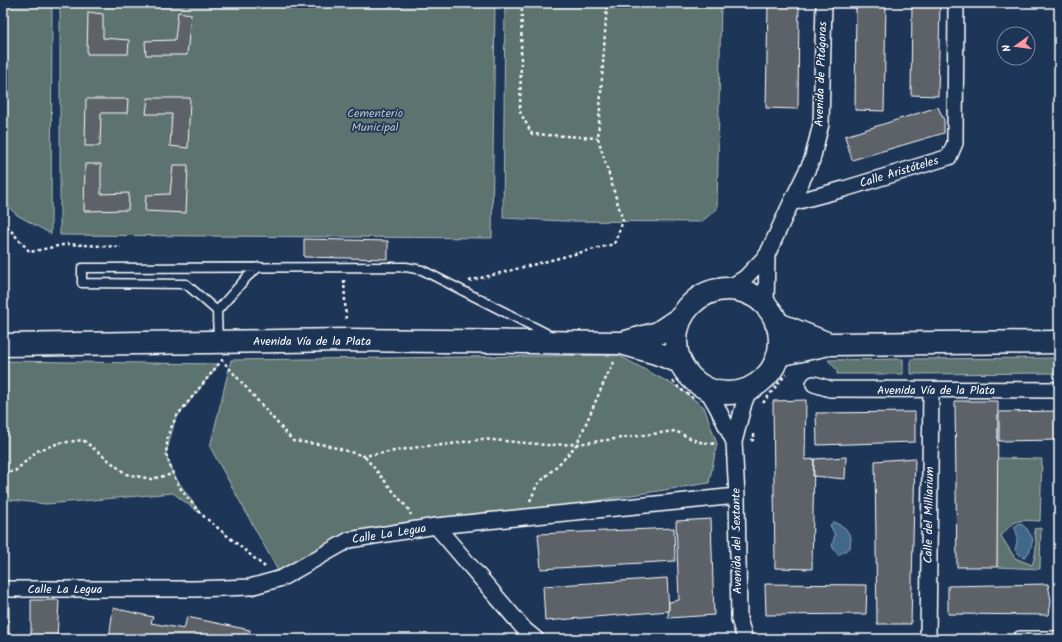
<svg xmlns="http://www.w3.org/2000/svg" width="1062" height="642" viewBox="0 0 1062 642" font-family="Kalam,sans-serif">
<rect width="100%" height="100%" fill="#1d3557"/>
<filter id="ink" filterUnits="userSpaceOnUse"><feTurbulence type="fractalNoise" baseFrequency=".025" numOctaves="2"/><feDisplacementMap in="SourceGraphic" scale="8" xChannelSelector="R" yChannelSelector="G"/><feConvolveMatrix kernelMatrix="1 2 1 2 8 2 1 2 1" color-interpolation-filters="sRGB"/></filter>
<g filter="url(#ink)">
<path fill="#5d736f" stroke="#aeb9b7" d="M3 3H52L51 234 17 215 3 202Z
M60 3H495L492 238 60 235Z
M505 3H721L717 209 701 222 564 221 503 218Z
M618 355 679 388 704 407 717 444 709 483 377 535 282 578 210 447 231 360Z
M1059 358V373L911 374V359Z
M903 359V374H837V370L828 360Z
M3 361 219 364 175 420 166 454 173 474 201 514 173 493 46 504 3 499Z
M997 458 1042 459 1040 521C1017 520 1016 518 1001 536L1015 558 1032 565C1037 551 1037 543 1034 529L1041 528 1040 569 997 567Z"/>
<path fill="#426789" stroke="#8ea4b8" d="M834 522 845 528 851 537 850 548 838 555 832 546 835 535 830 525Z
M1020 523 1027 529 1033 539C1031 547 1030 554 1023 558L1015 550C1017 541 1019 535 1014 527Z"/>
<path fill="#5c6268" stroke="#fff" d="M768 3H799L798 109 766 108Z
M856 3H886L884 111 855 110Z
M912 3H940L938 96 911 95Z
M88 12 103 14V38L129 40 128 54H87Z
M178 12 191 14 187 55H146L145 41 175 40Z
M148 98H190L188 148 170 146 172 114H146Z
M86 99H128L127 113H101L100 146H85Z
M938 107 944 120V133L852 160 845 136Z
M85 164H101V194L129 193 128 210 84 211Z
M173 165H188L186 213 145 211 146 195 170 194Z
M304 239 388 241V259L304 257Z
M806 400 805 460 814 459 812 569 775 568 773 401Z
M955 401H998L997 567H957Z
M1059 411V440L999 441V412Z
M915 412V442L817 445 816 413Z
M846 457 845 479 813 476 814 459Z
M915 458 911 624H877L875 461Z
M711 519 714 615 668 618 669 602 679 600 676 521Z
M674 528 675 561 541 569 538 534Z
M667 578 669 611 545 621 543 586Z
M765 584 867 585 866 614 766 615Z
M1048 584 1051 601 1049 615 948 614V586Z
M31 600H59L57 639H31Z
M3 602H9V639H3Z
M113 608 153 617 151 623 184 629 187 617 250 630 249 639H109Z"/>
<g fill="none" stroke-linecap="round" stroke-linejoin="round">
<g stroke="#fff" stroke-width="11">
<path id="service" d="M217 311 186 284 82 283V268L406 267 422 270 546 333 547 338
M218 342 217 311 247 277 259 267"/>
</g>
<g stroke="#fff" stroke-width="18">
<path id="minor" d="M791 203 844 189 949 157 955 143V139L956 3
M727 289 745 278 767 255 791 203 812 160 821 124 824 3
M766 306 767 255
M814 384 830 389 1059 390
M706 388 717 407 734 442
M436 526 525 630 536 639
M3 589H195L250 587 282 578 349 540 436 526 737 496
M745 639 739 619 737 496 734 442 744 403 750 388
M928 639 931 390
M1020 639H1059"/>
</g>
<g stroke="#fff" stroke-width="25">
<path id="primary" d="M676 341a52 52 0 1 1 104 0a52 52 0 1 1-104 0Z
M776 323 829 344
M622 343 658 333 682 317
M3 345 346 340 621 343 656 353 680 362
M778 355 829 344 1059 342"/>
</g>
<path stroke="#fff" stroke-width="2.5" stroke-dasharray="3 3" stroke-linecap="butt" d="M522 3 520 112 532 134 598 138
M3 222 30 252 67 244 121 247
M344 280 346 321
M469 281 614 244 623 221 598 138 607 3
M673 381 679 388 693 398
M763 403 786 374
M751 440H754V432
M365 457 408 509 411 515
M3 473 15 471 37 451 59 443 83 440 126 474 151 479 173 474
M530 501 537 485 566 457 577 444 605 380 614 362
M265 567 201 514 182 491 173 474 166 454 168 435 176 417 222 360 293 441 326 445 364 456 425 446 444 445 483 439 547 445 577 444 675 431 699 442 717 444"/>
<use href="#service" stroke="#1d3557" stroke-width="8"/>
<use href="#minor" stroke="#1d3557" stroke-width="15"/>
<use href="#primary" stroke="#1d3557" stroke-width="22"/>
</g>
</g>
<g text-anchor="middle" dominant-baseline="central" stroke-width="3.5" stroke-linejoin="round" paint-order="stroke">
<g font-size="12" fill="#fff" stroke="#1d3557">
<text transform="translate(821 74) rotate(-88)">Avenida de Pitágoras</text>
<text transform="translate(899 172) rotate(-17)">Calle Aristóteles</text>
<text x="312" y="341">Avenida Vía de la Plata</text>
<text x="936" y="390">Avenida Vía de la Plata</text>
<text transform="translate(929 515) rotate(-89)">Calle del Milliarium</text>
<text transform="translate(389 534) rotate(-9)">Calle La Legua</text>
<text transform="translate(737 541) rotate(-91)">Avenida del Sextante</text>
<text x="65" y="589">Calle La Legua</text>
</g>
<g font-size="12" fill="#b6c0be" stroke="#1d3557">
<text x="375" y="113">Cementerio<tspan x="375" dy="14">Municipal</tspan></text>
</g>
</g>
<rect width="1062" height="642" fill="none" stroke="#1d3557" stroke-width="16"/>
<rect x="8" y="8" width="1046" height="626" fill="none" stroke="#fff" stroke-width="1.5" filter="url(#ink)"/>
<g transform="translate(1016 46) rotate(256)"><circle r="19" fill="#1d3557" stroke="#77869a"/>
<path d="M0-3L7 15L0 10L-7 15Z" fill="#ff9aa2"/>
<text y="-6" font-size="11" font-weight="bold" text-anchor="middle" fill="#ffffff">N</text>
</g>
</svg>
